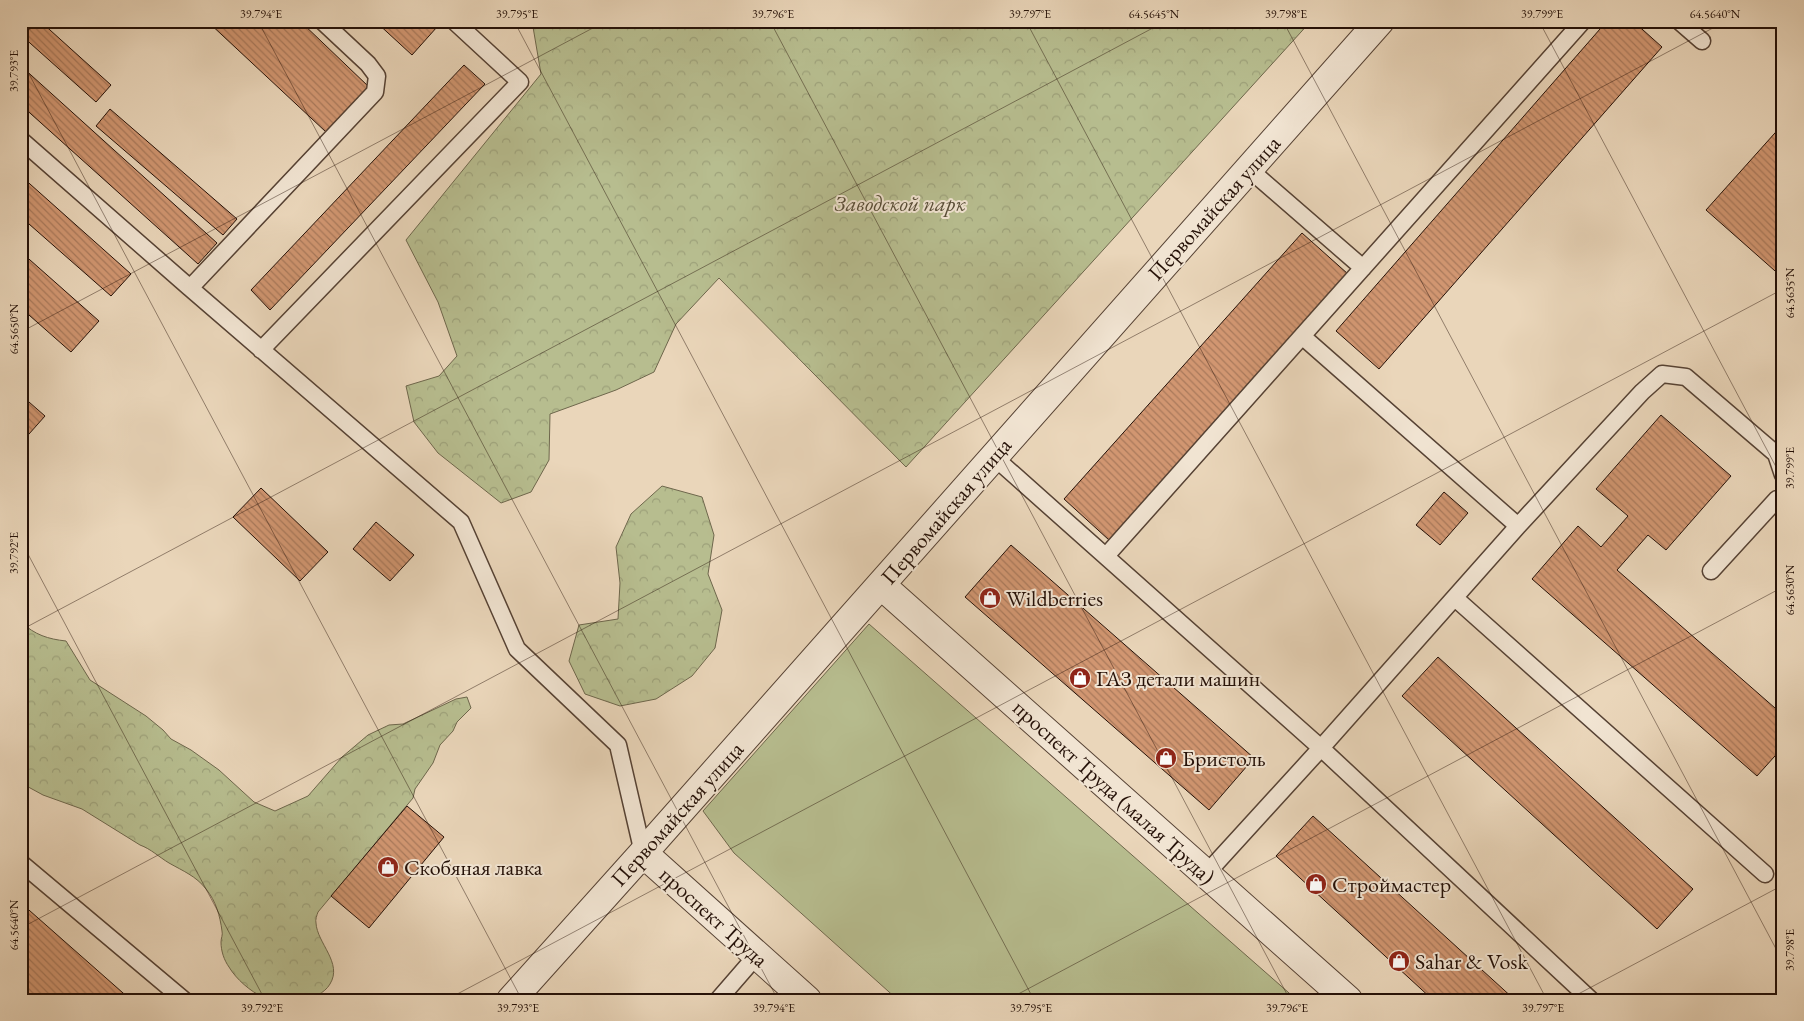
<svg xmlns="http://www.w3.org/2000/svg" width="1804" height="1021" viewBox="0 0 1804 1021" font-family="'EB Garamond',serif">
<defs>
<pattern id="forest-crowns" width="20" height="18" patternUnits="userSpaceOnUse" patternTransform="scale(1.25)"><rect width="20" height="18" fill="#b7bd8f"/><path d="M2 6a3 3 0 1 1 6 0M12 15a3 3 0 1 1 6 0" fill="none" stroke="#9da17a"/></pattern>
<pattern id="building-back-hatch" width="6" height="6" patternUnits="userSpaceOnUse" patternTransform="scale(1.25)"><rect width="6" height="6" fill="#d19671"/><path d="M-1 5l2 2M0 0l6 6M5-1l2 2" fill="none" stroke="#a9795b"/></pattern>
</defs>
<rect width="100%" height="100%" fill="#ead6ba"/>
<filter id="stains"><feTurbulence type="fractalNoise" baseFrequency=".004" numOctaves="4"/><feColorMatrix values="0 0 0 0 .2 0 0 0 0 .09 0 0 0 0 .02 0 0 0 .5 -.17"/></filter>
<radialGradient id="worn" r=".72"><stop offset=".6" stop-color="#630" stop-opacity="0"/><stop offset="1" stop-color="#630" stop-opacity=".3"/></radialGradient>
<path fill="url(#forest-crowns)" stroke="#6e674c" d="M532 21H1311L906 467 719 278 676 324 654 372 616 390 550 414 549 460 531 492 501 503 438 453 414 422 406 386 439 376 457 356 438 302 406 240 541 74Z
M662 486 702 497 714 535 708 574 722 610 715 648 692 676 656 699 620 706 585 694 569 661 579 625 618 619 620 583 616 547 631 514Z
M21 622C35 635 48 639 66 641L90 680 146 716 163 730 171 739 191 750 219 770 254 802 275 811 308 796 342 757 368 735 389 725 403 724 456 699 467 697 471 708 457 722 453 731 440 745 433 763 415 789 413 798 318 912C317 915 315 920 316 923 317 943 343 963 330 984 319 1003 282 1004 263 997 251 992 236 979 229 967 224 960 221 951 221 942 221 938 223 935 222 931 220 916 216 901 206 889 196 876 183 871 169 863 159 857 151 849 140 845L82 809 43 795 21 783Z"/>
<path fill="#b7bd8f" stroke="#6e674c" d="M869 624 1297 1000H898L734 853 703 811Z"/>
<path fill="url(#building-back-hatch)" stroke="#251108" d="M21 21H40L111 85 96 102 21 35Z
M207 21H300L369 87 326 132Z
M375 21H430L437 27 412 55Z
M1607 21H1633L1662 47 1379 369 1336 331Z
M464 65 485 84 270 310 251 290Z
M21 66 217 243 198 264 21 105Z
M110 109 237 219 223 235 96 126Z
M1783 124V278L1706 210Z
M21 176 131 274 111 296 21 217Z
M1302 233 1348 274 1109 540 1064 499Z
M21 252 99 321 71 352 21 308Z
M21 395 45 416 21 443Z
M1661 415 1731 476 1666 550 1648 535 1617 570 1783 715V747L1757 776 1532 579 1578 526 1601 547 1628 516 1596 489Z
M261 488 328 552 300 581 233 517Z
M1444 492 1468 513 1440 545 1416 525Z
M376 522 414 555 390 581 353 549Z
M1011 545 1254 758 1209 810 965 597Z
M1438 657 1693 889 1657 929 1402 696Z
M407 806 444 837 369 928 331 896Z
M1313 816 1515 1000H1433L1276 856Z
M21 903 131 1000H32L21 990Z"/>
<g fill="none" stroke-linecap="round" stroke-linejoin="round">
<g stroke="#564234" stroke-width="19">
<path id="service" d="M322 21 368 64 377 76 375 92 190 288 461 522 517 649 618 745 643 853
M1679 21 1702 41
M21 140 190 288
M1249 169 1363 268
M1302 336 1518 526
M261 350 520 82 454 21
M994 457 1321 748 1591 1000
M1106 556 1583 21
M1711 571 1777 499 1783 504
M1455 598 1765 874
M21 863 184 1000
M1206 874 1321 748 1518 526 1642 392 1662 374 1686 377 1776 454 1783 475
M718 1000 757 955"/>
</g>
<g stroke="#564234" stroke-width="30">
<path id="minor" d="M881 585 1348 1000"/>
</g>
<g stroke="#564234" stroke-width="30">
<path id="tertiary" d="M643 853 807 1000
M511 1000 643 853 1380 21"/>
</g>
<use href="#service" stroke="#f1e4d2" stroke-width="16"/>
<use href="#minor" stroke="#f1e4d2" stroke-width="28"/>
<use href="#tertiary" stroke="#f1e4d2" stroke-width="28"/>
</g>
<path fill="none" stroke="#251108" stroke-width="1" stroke-opacity="0.45" d="M258 21 778 1000M514 21 1034 1000M770 21 1290 1000M1026 21 1547 1000M1283 21 1783 962M1539 21 1783 480M21 34 45 21M21 59 522 1000M21 332 606 21M21 541 265 1000M21 630 1166 21M21 928 1726 21M446 1000 1783 289M1007 1000 1783 587M1567 1000 1783 885"/>
<defs>
<g id="shop-disc" transform="scale(1.125)"><circle r="9.5" fill="#8f2418" stroke="#f1e4d2"/><path d="M-5-2.5h2.3a2.7 3.5 0 0 1 5.4 0H5L5.5 6h-11ZM-1.5-2.5h3a1.5 2.3 0 0 0-3 0Z" fill="#fff"/></g>
</defs>
<g fill-rule="evenodd">
<use href="#shop-disc" x="990" y="598"/>
<use href="#shop-disc" x="1080" y="678"/>
<use href="#shop-disc" x="1166" y="758"/>
<use href="#shop-disc" x="388" y="867"/>
<use href="#shop-disc" x="1316" y="884"/>
<use href="#shop-disc" x="1399" y="961"/>
</g>
<g text-anchor="middle" dominant-baseline="central" stroke-width="4" stroke-linejoin="round" paint-order="stroke">
<g font-size="22" font-style="italic" fill="#584d37" stroke="#f1e4d2">
<text x="900" y="203">Заводской парк</text>
</g>
<g font-size="22" fill="#251108" stroke="#f1e4d2">
<text transform="translate(1214 208) rotate(-48)">Первомайская улица</text>
<text transform="translate(946 511) rotate(-49)">Первомайская улица</text>
<text transform="translate(1114 792) rotate(42)">проспект Труда (малая Труда)</text>
<text transform="translate(677 814) rotate(-48)">Первомайская улица</text>
<text transform="translate(714 917) rotate(42)">проспект Труда</text>
</g>
<g font-size="22" fill="#251108" stroke="#f1e4d2" text-anchor="start">
<text x="1006" y="598">Wildberries</text>
<text x="1096" y="678">ГАЗ детали машин</text>
<text x="1182" y="758">Бристоль</text>
<text x="404" y="867">Скобяная лавка</text>
<text x="1332" y="884">Строймастер</text>
<text x="1415" y="961">Sahar &amp; Vosk</text>
</g>
</g>
<rect width="1804" height="1021" fill="none" stroke="#ead6ba" stroke-width="55"/>
<rect x="28" y="28" width="1748" height="966" fill="none" stroke="#251108" stroke-width="2"/>
<g font-size="12" text-anchor="middle" fill="#251108">
<text x="261" y="18">39.794°E</text>
<text x="517" y="18">39.795°E</text>
<text x="773" y="18">39.796°E</text>
<text x="1030" y="18">39.797°E</text>
<text x="1154" y="18">64.5645°N</text>
<text x="1286" y="18">39.798°E</text>
<text x="1542" y="18">39.799°E</text>
<text x="1715" y="18">64.5640°N</text>
<text transform="translate(14 71) rotate(-90)" y="4">39.793°E</text>
<text transform="translate(1790 293) rotate(-90)" y="4">64.5635°N</text>
<text transform="translate(14 329) rotate(-90)" y="4">64.5650°N</text>
<text transform="translate(1790 468) rotate(-90)" y="4">39.799°E</text>
<text transform="translate(14 553) rotate(-90)" y="4">39.792°E</text>
<text transform="translate(1790 590) rotate(-90)" y="4">64.5630°N</text>
<text transform="translate(14 925) rotate(-90)" y="4">64.5640°N</text>
<text transform="translate(1790 950) rotate(-90)" y="4">39.798°E</text>
<text x="262" y="1012">39.792°E</text>
<text x="518" y="1012">39.793°E</text>
<text x="774" y="1012">39.794°E</text>
<text x="1031" y="1012">39.795°E</text>
<text x="1287" y="1012">39.796°E</text>
<text x="1543" y="1012">39.797°E</text>
</g>
<rect width="100%" height="100%" filter="url(#stains)"/>
<rect width="100%" height="100%" fill="url(#worn)"/>
</svg>
